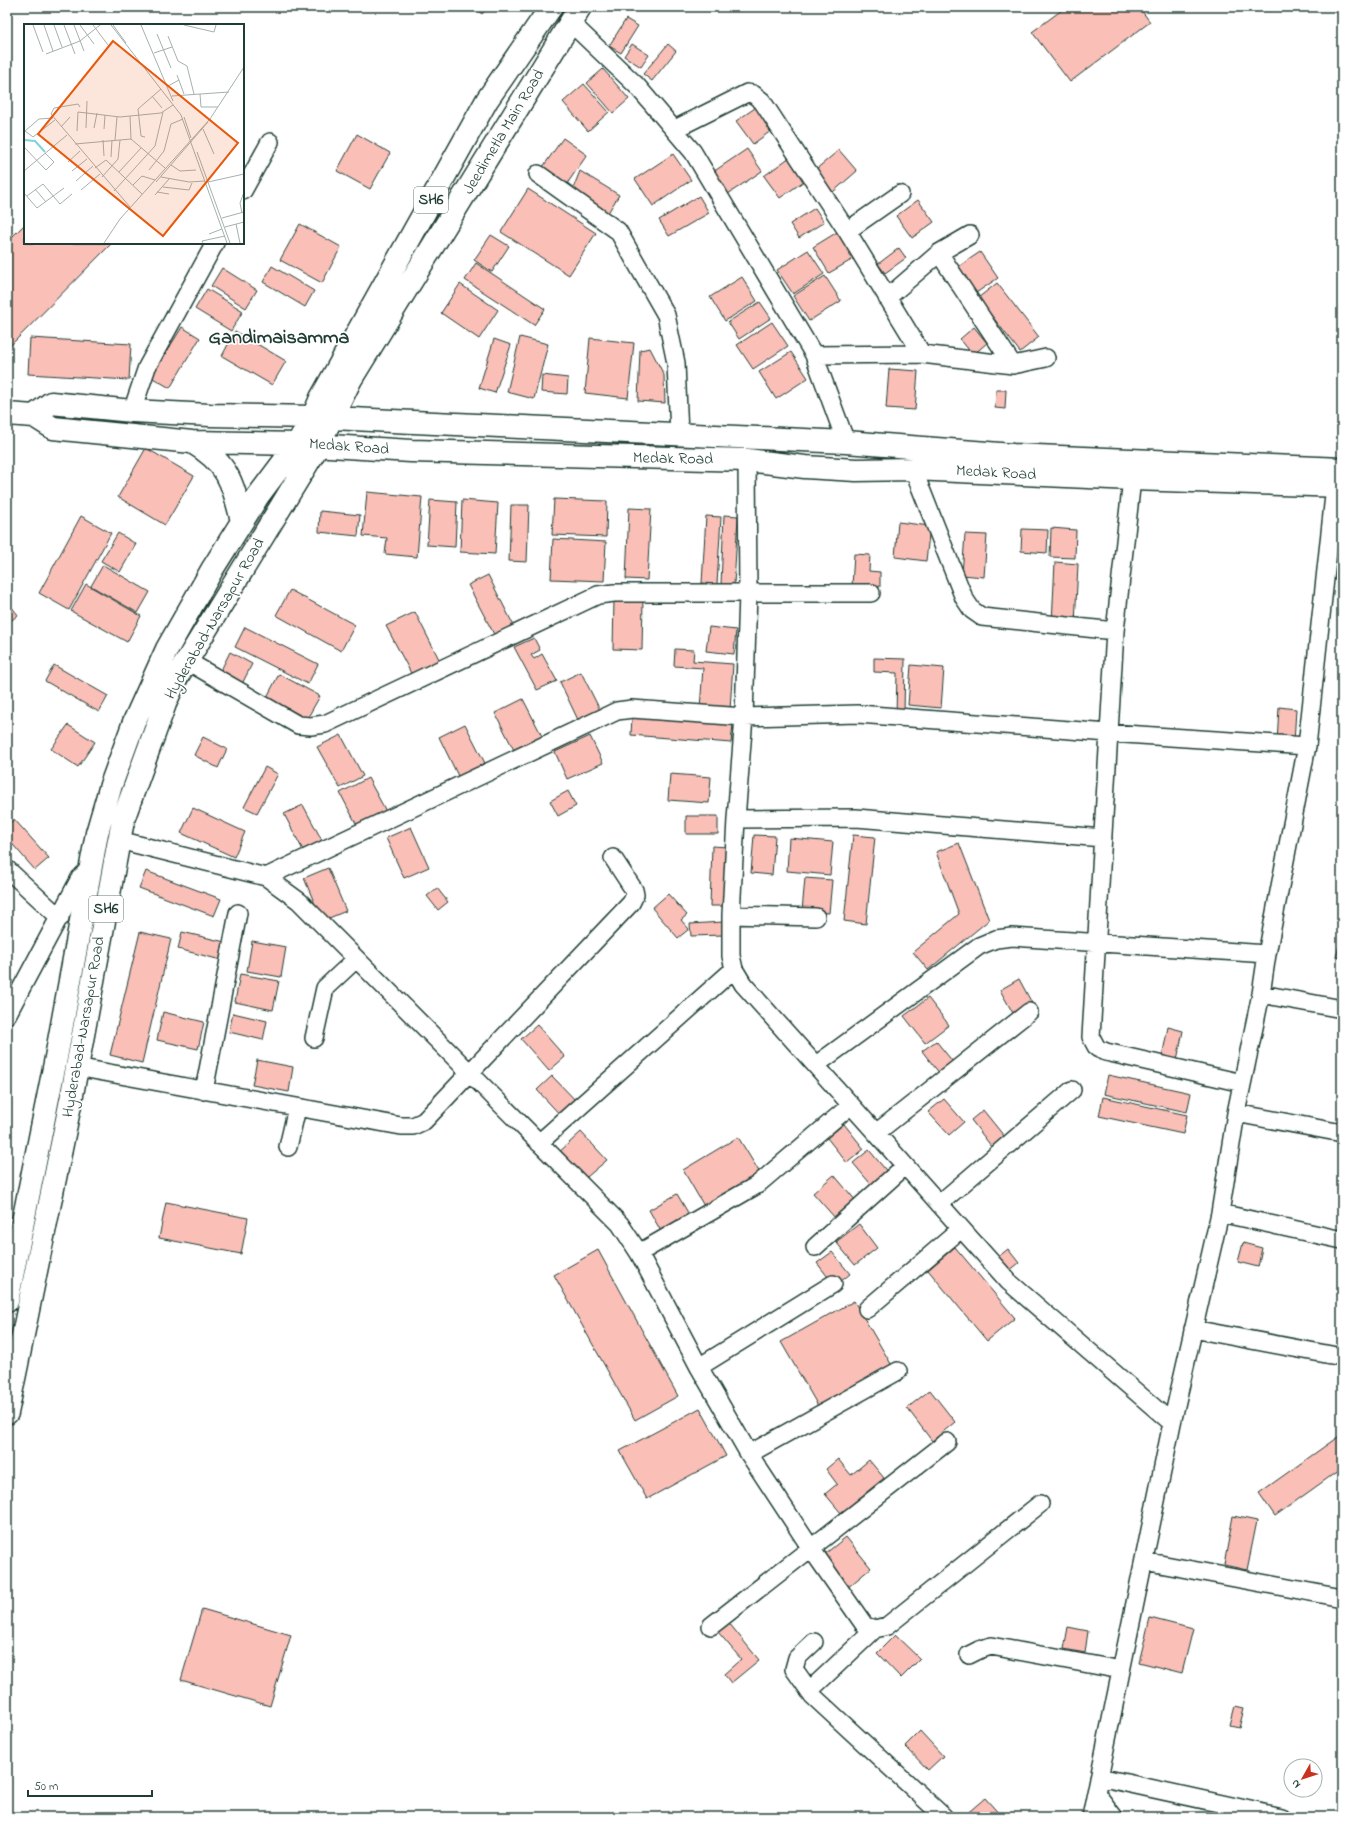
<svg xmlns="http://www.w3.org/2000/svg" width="1349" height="1824" viewBox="0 0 1349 1824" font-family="'Indie Flower',sans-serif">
<rect width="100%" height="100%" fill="#fff"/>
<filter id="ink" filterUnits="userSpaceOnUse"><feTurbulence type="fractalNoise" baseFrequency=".025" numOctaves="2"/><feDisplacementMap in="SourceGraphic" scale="8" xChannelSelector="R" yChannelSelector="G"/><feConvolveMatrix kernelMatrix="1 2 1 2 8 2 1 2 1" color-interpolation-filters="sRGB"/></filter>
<g filter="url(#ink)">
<path fill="#fabfb7" stroke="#1f3d34" d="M473 7H488L482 14Z
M1066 7H1139L1150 22 1070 82 1032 32Z
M626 19 638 26 621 53 609 46Z
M632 44 649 55 641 67 624 56Z
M668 44 676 51 652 81 643 74Z
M603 69 629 99 613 113 587 83Z
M584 84 609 112 588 131 563 102Z
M758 106 775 128 753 144 736 121Z
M357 134 390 153 370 189 337 171Z
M563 138 587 155 562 191 538 174Z
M747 149 762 171 728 194 713 172Z
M839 150 857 171 833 192 815 170Z
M673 154 691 180 653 206 635 179Z
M790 157 807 179 780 198 764 176Z
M580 171 619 195 606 216 572 191Z
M528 189 596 233 569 275 501 232Z
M699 196 709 213 669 236 659 220Z
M918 200 934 222 912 238 896 216Z
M815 208 824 222 799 238 790 224Z
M25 224V243H112L7 349V242Z
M300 224 341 247 322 283 280 260Z
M839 231 855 258 829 273 813 247Z
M491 235 509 246 492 272 474 260Z
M899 248 906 258 885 273 878 264Z
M808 250 824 274 793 294 777 270Z
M980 252 998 278 976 293 958 267Z
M476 263 545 309 534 325 465 280Z
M272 266 314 291 305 307 263 282Z
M222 268 257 290 246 308 211 286Z
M825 276 841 301 809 321 793 296Z
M742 277 757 301 725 321 710 297Z
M997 283 1039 337 1020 352 978 298Z
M460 284 498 310 479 339 441 313Z
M207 289 243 311 231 331 195 309Z
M760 302 771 318 739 339 728 322Z
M772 322 788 346 753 369 737 345Z
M182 327 200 338 170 388 151 377Z
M974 327 987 343 973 355 960 339Z
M235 331 286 361 272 385 222 356Z
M520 337 548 344 534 399 507 392Z
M30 338 131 344 129 380 28 374Z
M590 338 634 343 628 398 585 393Z
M494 339 511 345 495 393 479 388Z
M650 348 664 375 665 403 638 401 640 350Z
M791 352 808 378 776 399 759 372Z
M889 369 918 371 915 410 886 408Z
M542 375 568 378 567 394 541 392Z
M996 390H1006L1005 409 995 408Z
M146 448 194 476 165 525 118 497Z
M367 492 422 497 417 557 385 554 387 538 363 536Z
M554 499 607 501 606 537 552 535Z
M430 500 457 502 455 547 427 545Z
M462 500 498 503 495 554 460 552Z
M511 505H529L527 562 509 561Z
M629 508 651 509 647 580 626 579Z
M320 511 360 515 358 536 319 532Z
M724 515 738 516 734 585 721 584Z
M81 516 111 533 69 610 39 593Z
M706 516 721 517 717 584 702 583Z
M898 522 930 526 926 561 895 557Z
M1051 528 1076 530 1075 558 1050 557Z
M1022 529 1048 530 1047 553 1021 551Z
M118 533 136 544 120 572 101 561Z
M965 534 987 535 984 577 962 575Z
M553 539 606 542 604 581 551 579Z
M854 554 870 555 869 571 880 572V587L852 586Z
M1055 562 1078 564 1075 624 1052 623Z
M103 565 150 592 138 613 91 586Z
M488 575 516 630 497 640 468 585Z
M86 584 141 616 127 642 71 611Z
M290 590 355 625 341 651 276 615Z
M614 599H643L642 650 613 649Z
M7 601 18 615 7 624Z
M415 612 441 663 413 677 386 626Z
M245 627 318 664 308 684 235 647Z
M709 627 736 630 734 654 706 651Z
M534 638 540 650 531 655 534 659 542 654 557 681 537 690 514 647Z
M675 649 694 650 693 661 733 664 730 710 700 708 703 668 674 666Z
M230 652 252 664 242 684 220 672Z
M874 658 905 659 904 714H896L897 673 874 672Z
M54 665 108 696 99 712 45 681Z
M911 665 944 668 941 708 908 705Z
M581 672 601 712 579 722 560 682Z
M279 674 320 696 307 719 267 697Z
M523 699 544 740 516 754 495 713Z
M1279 707 1296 709 1294 743 1277 742Z
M632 716 733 724 731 743 631 735Z
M465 724 487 767 460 780 439 737Z
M68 725 95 742 78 767 51 749Z
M341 735 363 776 340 788 317 747Z
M590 736 603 763 567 779 555 752Z
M203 737 227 749 218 768 194 755Z
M265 767 278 774 257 813 244 807Z
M670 774 711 777 709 803 668 800Z
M368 778 388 815 360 831 340 793Z
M568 791 576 806 558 816 550 801Z
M303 805 325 846 306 856 284 814Z
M193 808 245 832 234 857 181 833Z
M686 816H718V834H686Z
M14 819 49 858 35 870 7 838V826Z
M411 827 429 867 404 878 386 838Z
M754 835 775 836 772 875 751 873Z
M853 835 875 837 866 924 844 921Z
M789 838 833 842 830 875 787 871Z
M959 843 989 920 928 970 913 952 959 914 936 852Z
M712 846 728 847 725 906H710Z
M328 868 346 911 322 921 304 878Z
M146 871 221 899 214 916 139 888Z
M805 878 832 880 829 913 802 911Z
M437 888 448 902 438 910 427 896Z
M668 894 687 915 681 920 689 929 678 938 652 908Z
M723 922 724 935 691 936 690 924Z
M140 932 171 939 142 1063 110 1055Z
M182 932 225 942 221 960 178 949Z
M252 941 286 947 281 977 247 971Z
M1339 946 1342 947V959L1336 957Z
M240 974 279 981 273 1010 235 1002Z
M1019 979 1033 1005 1014 1015 1000 990Z
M928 998 949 1025 925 1043 904 1016Z
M163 1012 204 1022 198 1049 157 1040Z
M233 1013 267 1021 263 1040 229 1032Z
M537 1025 565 1057 549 1071 521 1039Z
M1168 1027 1183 1031 1177 1060 1162 1057Z
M936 1041 958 1068 944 1079 922 1051Z
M257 1060 293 1067 289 1092 252 1085Z
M1108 1075 1191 1093 1187 1112 1104 1094Z
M552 1076 580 1105 564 1119 537 1090Z
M1103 1097 1187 1115 1183 1134 1099 1116Z
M944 1099 964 1122 949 1135 928 1112Z
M983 1110 1008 1141 995 1151 971 1120Z
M844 1124 864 1149 847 1163 827 1138Z
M581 1132 607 1160 581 1182 556 1155Z
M738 1137 760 1173 704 1206 683 1170Z
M869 1150 890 1175 874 1188 853 1163Z
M834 1175 857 1202 836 1219 813 1193Z
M677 1194 690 1216 662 1233 649 1210Z
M166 1202 248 1218 241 1254 159 1238Z
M859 1224 877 1248 855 1265 836 1242Z
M1243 1243 1262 1248 1258 1267 1238 1262Z
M955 1247 1015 1318 987 1341 928 1270Z
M1008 1249 1019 1263 1004 1275 993 1261Z
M598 1250 678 1396 635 1420 554 1275Z
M832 1252 850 1274 835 1286 817 1263Z
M854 1301 894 1369 821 1411 781 1342Z
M930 1390 955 1422 932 1441 907 1408Z
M700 1408 726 1456 647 1499 620 1451Z
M1342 1434V1468L1275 1516 1259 1493Z
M838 1459 851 1475 869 1460 884 1478 841 1513 825 1494 837 1484 826 1469Z
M1233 1516 1257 1521 1247 1570 1224 1565Z
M846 1537 871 1568 846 1589 821 1557Z
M202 1609 291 1635 270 1706 181 1680Z
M1150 1618 1193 1629 1182 1673 1139 1662Z
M729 1623 759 1660 731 1683 724 1674 741 1659 718 1632Z
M1068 1627 1088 1631 1085 1653 1064 1649Z
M895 1635 920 1659 901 1678 877 1653Z
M1235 1707 1244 1709 1239 1728 1230 1726Z
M920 1731 943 1756 928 1770 905 1746Z
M985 1798 1002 1817H965L964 1816Z"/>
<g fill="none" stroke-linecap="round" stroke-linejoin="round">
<g stroke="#1f3d34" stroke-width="20">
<path id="minor" d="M571 23 637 86 693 152 814 355 846 442
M675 129 747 93 753 94 762 101 847 231 922 354
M538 174 618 231 666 315 676 363 679 435
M243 191 270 142
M847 231 900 194
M939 253 1013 365
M887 298 939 253 970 235
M814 355 922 354 1013 365 1046 358
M132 411 147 367 215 243
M747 460 748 593 744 717 736 819 731 915V956L734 969 743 984 1009 1282 1172 1423
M913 469 964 598 972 610 982 617 1115 631
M1132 479 1115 631 1091 1037 1097 1048 1106 1052 1242 1083
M187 661 298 725 311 726 325 724 598 595 614 593H871
M736 819 856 818 1103 838
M119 840 266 877 299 901 620 1224 639 1253 699 1367 749 1454 810 1547 865 1626 875 1629 887 1626 1040 1504
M7 869 60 918
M266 877 617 711 632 709 744 717 858 714 1109 733 1307 746
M731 915 816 917
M1261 994 1342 1009
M7 1015 80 878 85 873 90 871
M314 1038 325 988 356 959
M816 1065 979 946 996 939 1012 937 1267 954
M76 1067 401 1126H413L424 1121 631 903 635 895 634 890 613 858
M204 1091 238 913
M1236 1113 1342 1133
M876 1133 1029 1012
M539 1143 734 969
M288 1147 297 1108
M939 1204 1072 1090
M1220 1213 1342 1240
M815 1247 905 1166
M639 1253 757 1185 851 1105
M867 1309 961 1229
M1193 1329 1342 1357
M699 1367 833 1284
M749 1454 898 1371
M1144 1561 1342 1598
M711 1626 947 1442
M814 1642 797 1658 794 1669 813 1696 944 1817
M969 1655 979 1650 991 1646 1121 1670
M809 1691 875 1629
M1099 1777 1282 1817
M1096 1793 1114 1817
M1091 1817 1172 1423 1220 1213 1236 1113 1261 994 1267 954 1307 746 1335 486"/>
</g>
<g stroke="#1f3d34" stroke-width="25">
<path id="major" d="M7 414 34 416 53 428 192 442 297 444 411 451 747 460 805 467 856 470 913 469 1132 479 1342 486
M34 416 51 403 132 411 210 415 313 417 392 421 846 442 1013 455 1342 469
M192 442C229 464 232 482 242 521
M7 1301 55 1063 97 833 111 785 134 722 167 649 213 568 258 496 297 444 313 417 321 398 487 100 551 7
M7 1413 71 1100 119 840 124 817 166 701 177 677 318 446 351 379 580 7"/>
</g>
<use href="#minor" stroke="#fff" stroke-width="17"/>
<use href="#major" stroke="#fff" stroke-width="22"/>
</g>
</g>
<g text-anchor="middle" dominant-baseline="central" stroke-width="3.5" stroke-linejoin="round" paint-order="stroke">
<g fill="#fff" stroke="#627771" stroke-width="1">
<rect x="414" y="187" width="34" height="26" rx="3"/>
<rect x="89" y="896" width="34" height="26" rx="3"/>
</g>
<g font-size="15" font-weight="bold" fill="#1f3d34">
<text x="431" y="200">SH6</text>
<text x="106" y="909">SH6</text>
</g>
<g font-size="16" fill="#1f3d34" stroke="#fff">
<text transform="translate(504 132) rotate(-59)">Jeedimetla Main Road</text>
<text transform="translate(349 447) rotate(4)">Medak Road</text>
<text transform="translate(673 459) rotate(1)">Medak Road</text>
<text transform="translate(996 473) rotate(3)">Medak Road</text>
<text transform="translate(215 619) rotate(-60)">Hyderabad-Narsapur Road</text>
<text transform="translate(84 1027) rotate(-80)">Hyderabad-Narsapur Road</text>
</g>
<g font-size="20" font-weight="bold" fill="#1f3d34" stroke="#fff">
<text x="279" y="338">Gandimaisamma</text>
</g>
</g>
<g transform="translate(24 24)">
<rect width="220" height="220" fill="#fff"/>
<path fill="none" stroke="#82d1dd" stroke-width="2" d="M0 116 11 117 21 128"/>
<path fill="none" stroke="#a5b1ae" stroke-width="1" d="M9 1 19 28M20 1 29 27M30 1 38 23M40 1 51 30M50 1 60 27M56 1 70 20M69 1 84 21M87 1 157 91 203 219M89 1 102 19M117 1 149 77M160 1 190 8 192 1M133 10 147 44M144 12 154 37 163 42 170 70M130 29 148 23M22 30 56 17 76 1M153 51 160 70M144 62 155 56M176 70 177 83H194M128 72 138 84M148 72 205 68M56 83 54 80 30 84 27 90 106 183M106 92 107 115M160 93 167 114M29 94 15 95 1 107 9 113 31 96M37 103 46 93M62 104 63 77M70 104 73 89M80 105 81 91M179 105 190 130M53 107 54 88 96 93 137 89 149 81M121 113 117 112 114 85 137 65M79 116 80 132M91 116 93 93M51 120 107 115 141 144M0 123 22 146 30 138 21 129M173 128 206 219M87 133 88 116M44 138 56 127M147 141 156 147 172 146M71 144 82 136 118 170M125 146 140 127 147 100 159 95M0 147 43 111M48 147 63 135M95 148 117 124M78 153 94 135 96 116M137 153 165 158 181 157M52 157 69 142M132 158 184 98M184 158 220 150M109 161 118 152 131 156M139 163 165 166 168 159M11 165 22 178M57 166 76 150M90 167 131 122 139 88M133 168 145 170M0 169 13 184 40 164M131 171 145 155M3 172 19 160 36 180 48 170M218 189 216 179 220 168M198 194 220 188M212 200 216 219M201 203 220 198M185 210 198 205M80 219 96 195 186 95 220 43M179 219 178 217 201 212"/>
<path fill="#e8590c" fill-opacity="0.15" stroke="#e8590c" stroke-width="2" d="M89 17 214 119 139 212 14 110Z"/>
<rect width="220" height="220" fill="none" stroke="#1f3d34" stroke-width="2"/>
</g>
<rect width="1349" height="1824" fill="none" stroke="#fff" stroke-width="24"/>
<rect x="12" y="12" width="1325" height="1800" fill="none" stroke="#1f3d34" stroke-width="1.5" filter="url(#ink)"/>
<g transform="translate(1303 1778) rotate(231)"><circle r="19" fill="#ffffff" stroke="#a5b1ae"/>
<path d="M0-3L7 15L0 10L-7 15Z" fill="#c8321e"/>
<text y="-6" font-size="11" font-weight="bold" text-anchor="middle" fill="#1f3d34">N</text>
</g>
<path d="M28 1790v6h124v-6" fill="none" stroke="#1f3d34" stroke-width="2"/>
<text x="34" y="1790" font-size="12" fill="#1f3d34" stroke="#ffffff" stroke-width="3" paint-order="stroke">50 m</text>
</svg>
